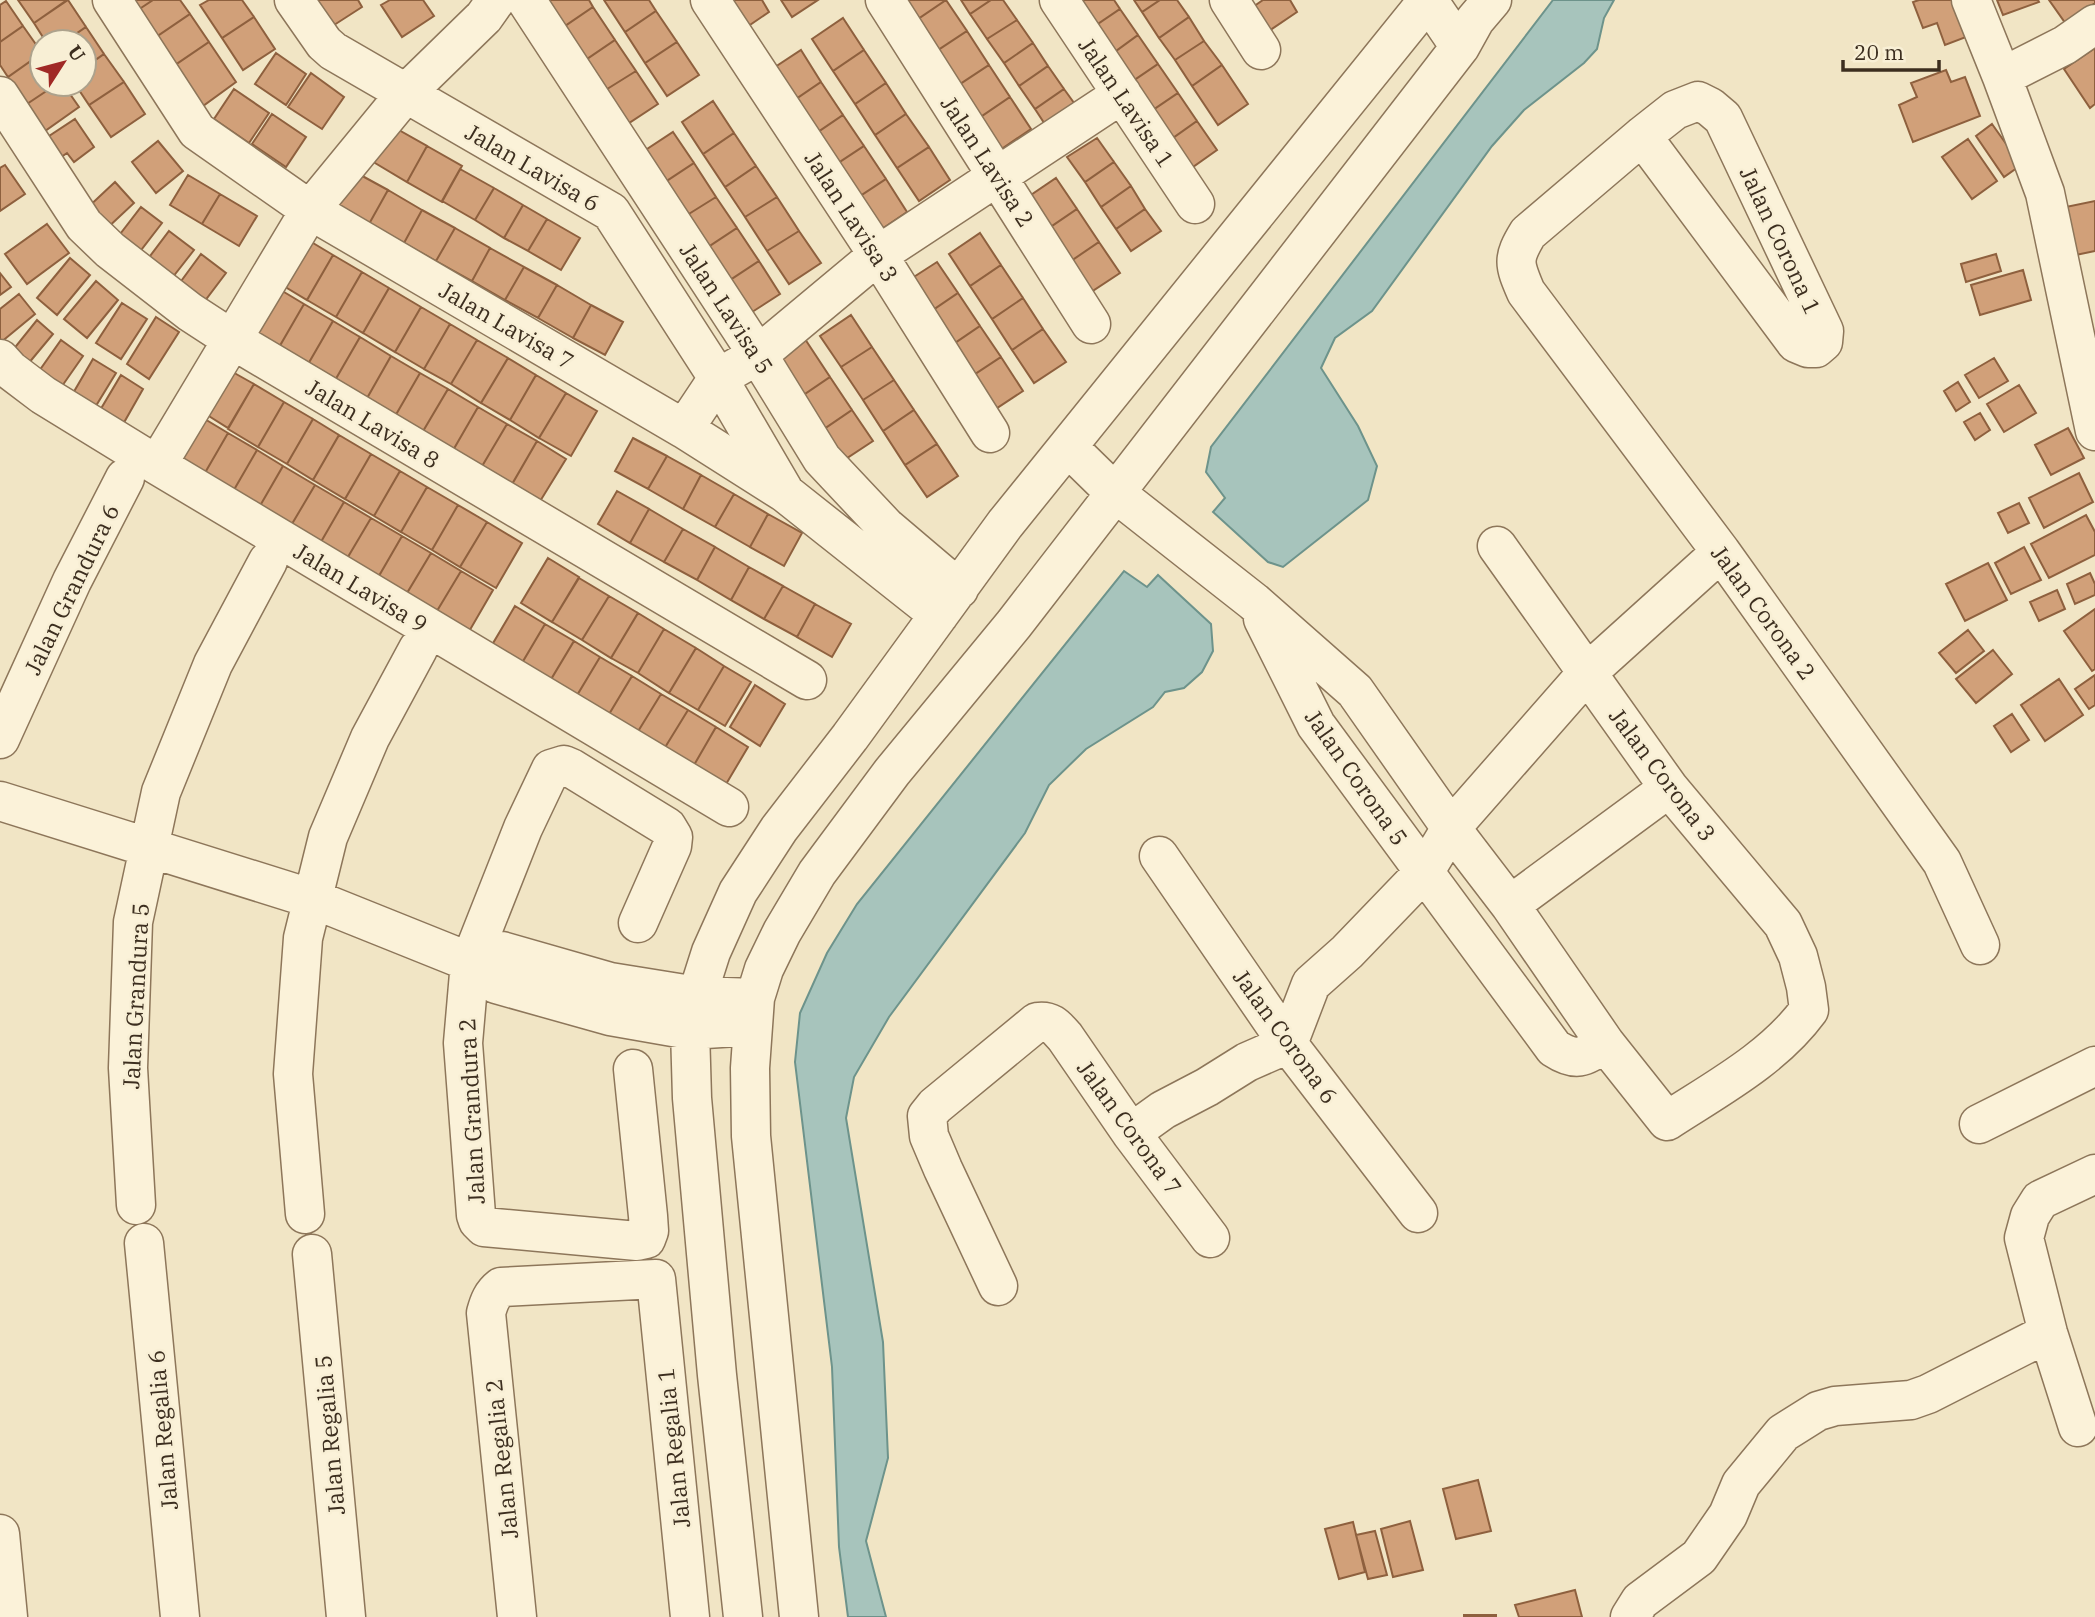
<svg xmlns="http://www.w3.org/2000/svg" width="2095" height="1617" viewBox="0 0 2095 1617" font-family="'IBM Plex Serif',serif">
<rect width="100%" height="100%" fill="#f1e5c5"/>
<path fill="#a7c4bc" stroke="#6d938b" stroke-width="2" d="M1553 0H1614L1604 18 1597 49 1584 63 1524 110 1492 146 1372 311 1335 338 1321 368 1358 426 1377 466 1368 500 1283 567 1268 562 1213 512 1225 498 1206 472 1211 447Z
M1124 571 1147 587 1158 575 1211 624 1213 651 1202 672 1184 688 1165 692 1153 707 1086 749 1049 785 1025 833 889 1017 854 1077 846 1118 883 1342 888 1458 866 1541 886 1617H848L839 1547 832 1367 795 1062 800 1013 827 953 857 904Z"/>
<path fill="#d1a079" stroke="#8e603e" stroke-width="2" d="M18 0H67L34 23Z
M68 0 86 27 64 42H46L34 23Z
M131 0H153L138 10Z
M153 0H180L190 14 156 37 138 10Z
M209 0H242L254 17 222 38 200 5Z
M313 0H358L362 7 331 27Z
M390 0H423L434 16 402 37 381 5Z
M543 0H589L593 7 562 28Z
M604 0H649L656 11 625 32Z
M717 0H762L769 12 738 33Z
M781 0H818L792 17Z
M901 0H946L915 21Z
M946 0 967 31 935 52 915 21Z
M961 0H991L970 14Z
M991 0H1003L1017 20 987 39 970 14Z
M1074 0H1114L1120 9 1086 32Z
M1134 0H1160L1142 12Z
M1160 0H1177L1189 17 1159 38 1142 12Z
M1263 0H1290L1297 12 1266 33 1250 9Z
M1919 0H1961L1974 34 1945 45 1937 23 1923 28 1913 2Z
M1997 0H2038L2039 2 2003 15Z
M2049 0H2095V3L2066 24Z
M6 1 23 26 0 42V5Z
M593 7 615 40 584 61 562 28Z
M1120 9 1138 35 1105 59 1086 32Z
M656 11 677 42 645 63 625 32Z
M190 14 209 42 175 65 156 37Z
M254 17 275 49 243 70 222 38Z
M1189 17 1204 41 1175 60 1159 38Z
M843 18 864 50 833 71 812 39Z
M1017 20 1033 43 1004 63 987 39Z
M23 26 42 53 8 77 0 65V42Z
M86 27 104 54 84 68V42H64Z
M967 31 989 65 957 86 935 52Z
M1138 35 1158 64 1124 87 1105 59Z
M615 40 636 71 604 91 584 61Z
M1204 41 1222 65 1192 86 1175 60Z
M209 42 236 82 203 106 175 65Z
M677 42 699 75 667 96 645 63Z
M1033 43 1048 66 1019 86 1004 63Z
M2095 48V104L2090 108 2064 69Z
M801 50 821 82 790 103 769 71Z
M864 50 886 83 855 104 833 71Z
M42 53V84H57L27 104 8 77Z
M276 53 306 74 286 105 255 84Z
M104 54 124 82 89 105 75 84H84V68Z
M1158 64 1178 93 1144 116 1124 87Z
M989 65 1010 97 979 118 957 86Z
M1222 65 1248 104 1218 125 1192 86Z
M1048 66 1064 89 1035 109 1019 86Z
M1946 70 1951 82 1965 77 1980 116 1913 142 1899 105 1917 97 1911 83Z
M636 71 658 104 626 125 604 91Z
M311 73 344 97 322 129 288 107Z
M124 82 145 114 111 137 89 105Z
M821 82 843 115 812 136 790 103Z
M886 83 906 114 875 135 855 104Z
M57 84H63L79 107 45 131 27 104Z
M234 89 269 113 249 143 214 119Z
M1064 89 1082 114 1052 135 1035 109Z
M1178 93 1197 121 1163 145 1144 116Z
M1010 97 1031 129 1000 150 979 118Z
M713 101 734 133 703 154 682 122Z
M272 114 306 137 286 167 252 144Z
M906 114 929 147 897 168 875 135Z
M843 115 864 146 832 167 812 136Z
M75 119 94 147 74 162 67 153 54 162 40 142Z
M1197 121 1217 150 1183 174 1163 145Z
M1992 124 2021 165 2004 177 1976 136Z
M390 125 427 146 407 182 370 160Z
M673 132 694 163 662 184 641 153Z
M734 133 756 166 725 187 703 154Z
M1097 138 1114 162 1085 182 1067 157Z
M1968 139 1997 181 1972 199 1942 157Z
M158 141 183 171 156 193 132 162Z
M427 146 462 166 442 202 407 182Z
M864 146 886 179 854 200 832 167Z
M929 147 950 180 919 201 897 168Z
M1114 162 1131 186 1101 207 1085 182Z
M694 163 716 197 684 217 662 184Z
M5 165 25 194 0 211V168Z
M756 166 777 197 745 217 725 187Z
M460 169 494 188 475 220 442 201Z
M355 172 388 190 369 224 336 205Z
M188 175 220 194 202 224 170 205Z
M1056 178 1077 209 1046 230 1025 199Z
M886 179 907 212 876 233 854 200Z
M115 182 134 203 104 231 85 210Z
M1131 186 1145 209 1116 229 1101 207Z
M494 188 523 205 504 238 475 220Z
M388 190 422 210 404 243 369 224Z
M220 194 257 216 239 246 202 224Z
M716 197 737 228 705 249 684 217Z
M777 197 799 231 767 251 745 217Z
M2095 201V251L2071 256 2061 208Z
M523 205 547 219 528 251 504 238Z
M141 207 162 223 135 258 114 242Z
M1077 209 1099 242 1068 263 1046 230Z
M1145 209 1161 231 1131 251 1116 229Z
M422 210 455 228 436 261 404 243Z
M547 219 580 238 561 270 528 251Z
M47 224 69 253 27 284 5 254Z
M455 228 490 248 472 281 436 261Z
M737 228 759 261 727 282 705 249Z
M169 231 194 250 169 282 144 264Z
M799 231 821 263 789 284 767 251Z
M980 233 1001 265 970 286 949 254Z
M303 237 333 255 307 300 277 282Z
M1099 242 1120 273 1088 294 1068 263Z
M490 248 524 267 505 300 472 281Z
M201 254 226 273 204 302 179 284Z
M1996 254 2001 271 1966 282 1961 264Z
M333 255 362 272 336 317 307 300Z
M70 258 90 275 57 315 37 298Z
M759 261 780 294 749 314 727 282Z
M937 262 958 293 927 314 906 282Z
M1001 265 1023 298 992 319 970 286Z
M524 267 557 285 538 318 505 300Z
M2023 270 2031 300 1980 315 1971 285Z
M362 272 389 288 363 333 336 317Z
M0 273 11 287 0 295Z
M96 281 118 300 87 338 64 319Z
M557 285 591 305 573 338 538 318Z
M274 286 304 304 278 349 248 331Z
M389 288 421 307 395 352 363 333Z
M958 293 980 326 949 347 927 314Z
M19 294 35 314 0 343V309Z
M1023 298 1043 329 1012 350 992 319Z
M122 303 147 319 121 359 96 343Z
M304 304 333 321 307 366 278 349Z
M591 305 623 322 605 355 573 338Z
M421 307 450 324 424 369 395 352Z
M851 315 872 347 841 367 820 336Z
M156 317 179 332 149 379 127 364Z
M37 320 53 334 28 364 12 351Z
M333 321 360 337 334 382 307 366Z
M450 324 477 340 451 384 424 369Z
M980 326 1001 357 969 378 949 347Z
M1043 329 1066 362 1034 383 1012 350Z
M803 336 830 377 799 398 775 354Z
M360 337 391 356 366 400 334 382Z
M61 340 83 356 60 389 37 374Z
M477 340 508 358 481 403 451 384Z
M872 347 894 380 863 400 841 367Z
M391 356 420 373 394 418 366 400Z
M1001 357 1023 391 991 412 969 378Z
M508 358 536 375 510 420 481 403Z
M1994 358 2008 381 1979 398 1965 375Z
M93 359 116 373 94 409 72 395Z
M229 370 254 384 228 428 204 413Z
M420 373 448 389 422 433 394 418Z
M121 375 143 389 122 426 99 412Z
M536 375 566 393 539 438 510 420Z
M830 377 852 410 821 431 799 398Z
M894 380 914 410 883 431 863 400Z
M1958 382 1970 402 1956 411 1944 391Z
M254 384 284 402 258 447 228 429Z
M2019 385 2036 413 2004 432 1987 404Z
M448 389 478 407 452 452 422 433Z
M566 393 597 411 571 456 539 438Z
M284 402 313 419 287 464 258 447Z
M478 407 507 424 481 468 452 452Z
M852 410 873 441 841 462 821 431Z
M914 410 937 444 905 465 883 431Z
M1980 413 1990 430 1975 440 1964 422Z
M198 415 228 433 202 478 171 460Z
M313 419 339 435 313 480 287 464Z
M507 424 537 441 511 486 481 468Z
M2068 428 2084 458 2051 475 2035 445Z
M228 433 257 450 231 495 202 478Z
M339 435 371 454 345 499 313 480Z
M633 438 667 456 648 489 615 471Z
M537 441 566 459 539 503 511 486Z
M937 444 958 476 927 497 905 465Z
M257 450 283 466 257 511 231 495Z
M371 454 400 471 374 516 345 499Z
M667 456 701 475 683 509 648 489Z
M283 466 315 485 289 529 257 511Z
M400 471 427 487 401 532 374 516Z
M2079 473 2093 502 2044 528 2029 498Z
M701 475 734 494 715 527 683 509Z
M315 485 344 502 318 547 289 529Z
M427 487 458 505 432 550 401 532Z
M617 491 649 509 630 543 598 524Z
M734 494 768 514 750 547 715 527Z
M344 502 371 518 345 562 318 547Z
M2019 503 2029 523 2008 533 1998 513Z
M458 505 487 522 460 567 432 550Z
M649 509 683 529 664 562 630 543Z
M768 514 802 533 784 566 750 547Z
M2086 515 2095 532V555L2049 578 2031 544Z
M371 518 402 536 376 581 345 562Z
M487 522 522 543 496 588 460 567Z
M683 529 715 547 697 580 664 562Z
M402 536 431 553 404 598 376 581Z
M715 547 749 567 731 600 697 580Z
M2024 547 2041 580 2011 594 1995 563Z
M431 553 461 571 434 616 404 598Z
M548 558 579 577 552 622 521 603Z
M1988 563 2007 600 1965 621 1946 584Z
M749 567 783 586 764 619 731 600Z
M461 571 493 590 467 635 434 616Z
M2090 573 2095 584V595L2075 604 2067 584Z
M579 578 609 596 582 640 552 622Z
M783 586 815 604 797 637 764 619Z
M2057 590 2065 609 2039 621 2030 602Z
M609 596 638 613 611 658 582 640Z
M815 604 851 624 832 657 797 637Z
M515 606 545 624 519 668 489 650Z
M2095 609V669L2092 671 2064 631Z
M638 613 664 629 638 673 611 658Z
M545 624 574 641 547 686 519 668Z
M664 629 696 648 669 693 638 673Z
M1968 630 1984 651 1956 673 1939 653Z
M574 641 600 657 573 702 547 686Z
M696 648 724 666 698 710 669 693Z
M1993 650 2012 674 1976 703 1956 679Z
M600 657 632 676 605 721 573 702Z
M724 666 751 682 725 726 698 710Z
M2095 675V705L2089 709 2075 689Z
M632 676 661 694 634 738 605 721Z
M2059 679 2083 715 2045 741 2021 705Z
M755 685 785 704 760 746 730 727Z
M661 694 688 710 661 754 634 738Z
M688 710 716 727 690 772 661 754Z
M2012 714 2029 740 2011 752 1994 726Z
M716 727 748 747 722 791 690 772Z
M1478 1480 1491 1531 1456 1539 1443 1489Z
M1410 1521 1423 1570 1393 1577 1381 1529Z
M1353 1522 1365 1572 1339 1579 1325 1529Z
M1375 1531 1387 1575 1368 1579 1356 1535Z
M1575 1590 1582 1617H1519L1515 1605Z
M1464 1615H1496V1617H1464Z"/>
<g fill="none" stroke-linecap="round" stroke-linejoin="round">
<g stroke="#8d765a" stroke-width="41">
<path id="street" d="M112 0 197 131 310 210 684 429 785 493 939 615
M294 0 324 43 333 51 611 212 718 378 783 489
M526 0 758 355 822 459 886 527 959 589
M710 0 878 255 990 433
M885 0 1091 324
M1059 0 1195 204
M1229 0 1261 50
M1971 0 2002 77
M2095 24 2065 45 2002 77 2045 193 2095 431
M0 96 84 225 110 250 190 312 233 340 807 680
M1642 136 1796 343 1808 348H1816L1823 342 1824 331 1723 118 1710 107 1698 101 1675 110 1642 136 1528 233C1512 259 1514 264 1526 292L1721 552 1942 862 1980 945
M0 359 10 370 43 395 157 465 729 807
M684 429 718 378 758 355 878 255 1122 94
M1068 447 1114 492 1254 602 1355 691 1451 828 1510 905 1605 1043 1667 1121C1716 1089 1773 1059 1809 1010L1806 987 1798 956 1783 924 1669 788 1497 546
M157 465 310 210 406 93 484 17 496 0
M1263 619 1316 725 1554 1048C1577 1063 1584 1057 1605 1043
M0 739 72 581 125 478
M0 801 313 899 470 962 496 984 610 1016 690 1030 752 1026
M1159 856 1288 1044 1418 1213
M1510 905 1669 788
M470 962 502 951 610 982 697 996 755 998
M633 1069 648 1216 649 1231 646 1239 637 1241 484 1227 478 1221 476 1215 463 1043 470 962 523 828 551 769 564 765 571 768 667 827 673 837 672 846 638 923
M1979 1124 2095 1066
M1131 1133 1163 1110 1207 1087 1247 1062 1288 1044 1311 984 1347 952 1425 871 1451 828 1587 673 1721 552
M136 1205 128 1068 133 922 161 792 213 664 268 561
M305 1214 293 1074 303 938 328 837 370 738 418 649
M144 1243 180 1617
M312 1254 346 1617
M998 1286 943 1169 929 1136 927 1116 935 1106 1037 1022C1051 1020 1056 1027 1065 1037L1131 1133 1210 1238
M2078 1427 2048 1333 2024 1238 2030 1216 2040 1200 2095 1174
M0 1534 8 1617
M517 1617 486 1313C489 1302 492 1294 501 1287L656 1279 690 1617
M743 1617 717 1375 692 1098 690 1030 697 996 711 952 738 892 779 829 850 737 1005 524 1428 0 1460 47
M799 1617 751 1136 750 1068 755 998 764 969 782 932 817 873 892 772 1014 624 1460 47 1475 20 1492 0
M1630 1617 1640 1601 1699 1557 1728 1515 1741 1484 1783 1433 1818 1411 1835 1406 1911 1400 1928 1394 2048 1333"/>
</g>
<use href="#street" stroke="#fbf2d9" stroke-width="38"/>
</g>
<g text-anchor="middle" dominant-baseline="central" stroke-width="5" stroke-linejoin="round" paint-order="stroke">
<g font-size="23" fill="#3c2e1f" stroke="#f8efd5">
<text transform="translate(1127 102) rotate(56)">Jalan Lavisa 1</text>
<text transform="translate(988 161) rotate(57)">Jalan Lavisa 2</text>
<text transform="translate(533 167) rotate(30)">Jalan Lavisa 6</text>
<text transform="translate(852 216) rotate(57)">Jalan Lavisa 3</text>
<text transform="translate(1781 240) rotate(65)">Jalan Corona 1</text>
<text transform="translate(727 308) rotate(57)">Jalan Lavisa 5</text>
<text transform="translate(507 325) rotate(30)">Jalan Lavisa 7</text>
<text transform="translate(373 423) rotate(31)">Jalan Lavisa 8</text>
<text transform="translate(361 587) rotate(31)">Jalan Lavisa 9</text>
<text transform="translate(71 589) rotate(-64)">Jalan Grandura 6</text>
<text transform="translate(1764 612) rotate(54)">Jalan Corona 2</text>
<text transform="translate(1663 774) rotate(53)">Jalan Corona 3</text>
<text transform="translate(1357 777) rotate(55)">Jalan Corona 5</text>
<text transform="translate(135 996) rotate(-87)">Jalan Grandura 5</text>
<text transform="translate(1286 1036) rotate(54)">Jalan Corona 6</text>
<text transform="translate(471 1111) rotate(-93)">Jalan Grandura 2</text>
<text transform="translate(1130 1127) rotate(54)">Jalan Corona 7</text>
<text transform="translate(162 1430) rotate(-95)">Jalan Regalia 6</text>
<text transform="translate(329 1435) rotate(-95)">Jalan Regalia 5</text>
<text transform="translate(673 1448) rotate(-96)">Jalan Regalia 1</text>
<text transform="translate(501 1459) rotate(-96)">Jalan Regalia 2</text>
</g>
</g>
<g transform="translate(63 63) rotate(54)"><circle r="33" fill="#f8efd5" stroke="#ada28c" stroke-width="2"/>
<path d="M0-5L12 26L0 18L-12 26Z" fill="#a02926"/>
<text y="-10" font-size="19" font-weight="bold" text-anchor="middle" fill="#3c2e1f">U</text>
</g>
<path d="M1843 60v10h96v-10" fill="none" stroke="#3c2e1f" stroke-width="3.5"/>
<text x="1854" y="60" font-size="21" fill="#3c2e1f" stroke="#f8efd5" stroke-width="5" paint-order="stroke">20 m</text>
</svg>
